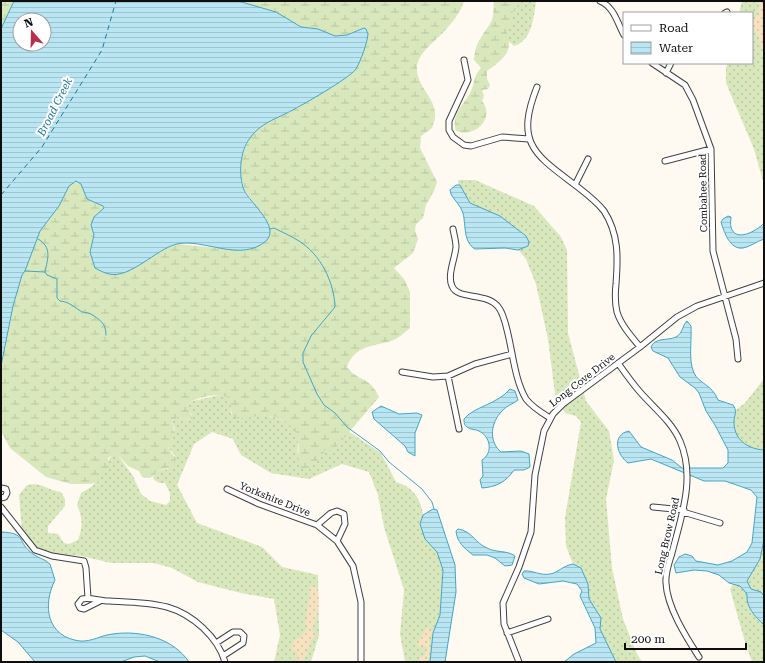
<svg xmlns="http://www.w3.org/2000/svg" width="765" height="663" viewBox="0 0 765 663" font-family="'Roboto Serif',serif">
<defs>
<pattern id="grass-dots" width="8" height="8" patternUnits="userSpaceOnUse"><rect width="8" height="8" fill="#d9e7bc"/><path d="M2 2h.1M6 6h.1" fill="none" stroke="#b9c5a0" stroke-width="1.8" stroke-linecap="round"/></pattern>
<pattern id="wetland-marsh" width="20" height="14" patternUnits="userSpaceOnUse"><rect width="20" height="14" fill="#d9e7bc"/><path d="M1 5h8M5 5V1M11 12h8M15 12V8" fill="none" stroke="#b9c5a0"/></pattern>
<pattern id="sand-dots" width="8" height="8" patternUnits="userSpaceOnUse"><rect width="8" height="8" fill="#f7e2c0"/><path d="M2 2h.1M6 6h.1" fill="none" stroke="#d3c1a4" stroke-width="1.8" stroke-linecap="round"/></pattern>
<pattern id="water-rules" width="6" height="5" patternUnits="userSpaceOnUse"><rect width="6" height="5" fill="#b9e6f2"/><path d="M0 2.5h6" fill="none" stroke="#9ec4ce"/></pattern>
</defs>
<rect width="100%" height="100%" fill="#fef9f1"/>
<path fill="url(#grass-dots)" d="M507 1H536C534 17 532 41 514 46L501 34Z
M742 1H764V185L754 149 726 83V68L728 63H752V13H739Z
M458 180H475L534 206 561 237 567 250 568 333 586 401 609 431 614 460 606 499 612 568 623 619 637 654 642 662H603L595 619 566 546 565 518 581 422 576 416 565 413 555 394 548 339 536 284 526 259 509 239 460 197Z
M764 379V662H752L745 642 730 589 760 540 763 510 727 417 745 403Z
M219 395 229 397 232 405 231 414C252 415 288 411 298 436 300 441 296 449 298 454 300 459 306 464 310 469L323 453 348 431 381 453 396 482C412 486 421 499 423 515L421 519 425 539 437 552 443 570 440 615 432 642 430 662H405L400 634 404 590 384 527 378 495 369 472 342 464 309 479 271 473 241 455 233 439 212 432 194 444 177 485 197 523 262 547 282 567 318 575 319 635 311 662H274L280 635 274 599 241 593 198 582 172 568 154 563H111L82 556 47 553 34 546 22 531 19 495 27 485C44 482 45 490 61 492L65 499V506L48 526V533L58 534 64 543 69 544 78 540C83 527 83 519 77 505L81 493C95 486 100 479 106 465 109 460 109 458 113 455H118L133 476 141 494 150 501 166 505 170 501V493L165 483H160L154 480 153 477 157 471 168 469 175 455 168 448 175 430 172 421 176 418 190 420 192 415 188 409V404L193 401Z"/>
<path fill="url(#wetland-marsh)" d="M1 1H14L1 29Z
M238 1H464C461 11 455 19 448 27 439 39 417 52 417 68 416 85 434 97 435 113 436 118 433 124 432 128L421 136 420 148 437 182 434 191 426 205 423 218 416 224 415 231 418 239 413 253 394 268 404 279 410 292V328C404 333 398 339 391 341 373 346 354 346 347 367 359 383 369 375 379 397L333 451 326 450 310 469H300C296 459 300 449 298 438 295 425 279 416 267 416 255 415 245 420 233 418L229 398C219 392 197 397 188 404V409L193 418 190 420 176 418 172 421 175 434 168 448 176 459 172 467 157 471C153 478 150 479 142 477L139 471 128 466 118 455H113L108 458 109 467 98 482 90 484H71L46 477 10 448 1 431V366L13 306 22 275 25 271 40 231 59 206 69 186 76 181 82 184 87 199 103 206 104 208 94 217 91 225 94 235 90 252 130 270 164 249 177 244 239 250 263 244 266 220 245 191 241 179V158L249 139 260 126 289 112 348 76 364 28 347 35 335 36 318 29 301 27 276 12Z
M494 1H522L511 14V25C504 37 508 31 509 42 510 56 496 64 487 71V79L490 85 488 89 482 90 484 96 482 101C496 118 474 139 456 131 450 115 465 104 471 91 475 82 474 75 481 68L474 60C476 39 483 37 492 20 494 15 493 7 494 1Z"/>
<path fill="url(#sand-dots)" d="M759 1H764V62L759 38 753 26 754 19 758 14Z
M315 586C323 596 316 620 312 630L315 633 314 638 310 640V649H306L303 651 308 653 304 659 306 662H297V652L291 650 294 640 300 638 309 626H306L305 620 308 617 306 616 310 595 309 590 310 587Z
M427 627 432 631 429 641 430 651 427 662H418L420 657 426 655V646H421L420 648 417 644Z"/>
<path fill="url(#water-rules)" stroke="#44a6c5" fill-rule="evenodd" d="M14 1H238L276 12 301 27 318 29 335 36 347 35 364 28 366 29 368 34C367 44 361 60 356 69 350 78 299 107 287 113 273 120 260 124 250 138 240 151 238 174 244 190 250 203 281 227 266 241 241 263 203 238 177 244 156 249 130 279 109 274 104 273 99 270 95 268L90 252 94 235 91 225 94 217 104 208 103 206 87 199 81 184 76 181 69 186 59 206 40 231 25 271 22 275 13 306 1 366V29ZM20 20H44V44H20Z
M456 185H460L470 203 500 216 526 236 529 242 528 246 518 250 505 248 475 249C463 242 466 225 463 213 461 206 454 200 451 194L450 190Z
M728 216 731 217C731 220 730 224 731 227 735 243 757 231 764 223V239C757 241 750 247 743 248 730 250 724 232 721 222L723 219Z
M687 321 691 326C692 340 688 360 694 373 699 384 712 384 718 400L733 405C737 410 735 414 734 420 733 439 747 449 764 450V540L760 559 747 581 751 589 761 592 764 596V625C755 616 746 608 747 594L740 586 729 583 719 575 707 571 694 570 676 573 674 565 679 557 685 554 692 556 696 561 718 565 732 561 747 552 752 543 757 497 751 490 725 481H704L651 459 628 463C617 455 611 435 629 431L641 447 672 460 682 468H723L728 463V450L715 425 706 411 699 393 695 388 680 377 668 358 653 351 651 347C655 337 668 341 676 337 683 333 682 326 687 321Z
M510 389 515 391 518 400C513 404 506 406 502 411 491 422 488 441 501 452L521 451 529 454 530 467 524 470H514C506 482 496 487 482 488L480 480 483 476 482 460C493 453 491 437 479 431 476 429 470 430 467 427 464 425 464 422 464 419 473 407 498 404 510 389Z
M381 406 399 414 417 413 422 415 415 433V456L408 452 405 446 374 419 372 412Z
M433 509 437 510 455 565 456 592 445 662H430L433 633 440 615 443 570 437 552 425 539 420 524 423 515Z
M458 529C472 531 475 543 487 548 496 553 507 550 515 556L512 565 505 566 495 558 487 555H473C464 548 457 542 456 531Z
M1 532C28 533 16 542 33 554 38 558 45 559 50 564L55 580C42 606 47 637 80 641 92 642 101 635 113 634 140 630 173 638 189 662H160L145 656 134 657 121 662H35L18 642 1 630Z
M573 564 581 568 588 584 589 599 601 618 600 629 616 662H564L574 654 596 643 595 628 580 596 582 591 577 584 563 581 539 584 524 578 522 574 524 571C532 570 541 576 550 574 558 573 562 566 573 564Z"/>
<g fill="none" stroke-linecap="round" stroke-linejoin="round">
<path stroke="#44a6c5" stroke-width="1" d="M270 229 274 228C282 232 291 236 299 241 321 255 334 282 335 307L311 336 303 353V362L317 394 324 405 335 413 347 427 380 451 389 462 422 489 432 502 434 509
M38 239C52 247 48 258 45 272
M25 271 45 272 47 275 57 279V298L60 301C69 302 71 305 79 310 82 313 87 312 91 314 100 320 106 323 106 335"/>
<path stroke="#1f7799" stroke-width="1" stroke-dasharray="5 4" stroke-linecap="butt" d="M1 195 42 147 102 50 116 1"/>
<g stroke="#414141" stroke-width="7">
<path id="minor" d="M600 1C614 7 617 22 624 35
M725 13 727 12
M464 60 468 80 449 121V130L453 137 464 145 471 146 502 137 529 139
M652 63 685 85 693 100 711 149 713 251 736 339 738 359
M666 73 671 63
M537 87C514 145 536 155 579 188 588 195 597 202 604 211 619 234 618 258 616 284 615 293 615 303 617 312 621 325 631 336 640 347
M665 161 711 149
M575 185 588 159
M453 229C454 235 456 241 456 247 455 259 447 275 452 286 458 301 487 291 499 308 504 315 506 326 508 334 513 355 515 380 526 399 532 407 542 413 550 418
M618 363C625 373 632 383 640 392 654 408 672 422 680 441 696 478 681 517 672 553 669 563 665 573 666 583 667 607 686 637 699 657
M402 372 433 377 448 376 475 364 512 354
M448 376 459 429
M1 488 6 489 7 493 5 497 1 498
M227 489 259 504 317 525 337 541 353 566 361 602V662
M1 507 35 550 52 556 84 561 86 568 88 598
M653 507 684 510
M683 512 720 523
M317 525 331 513 337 511 344 514 345 524 337 541
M100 601 84 609 80 608 78 604 82 599C90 597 100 601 109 601 128 602 148 602 167 607 192 614 218 637 225 662
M507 633 548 619
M216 643 233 632H240L244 636 243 643 223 656
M519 662 504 624 503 603 519 567 531 532 535 475 544 431 553 414 563 404 640 347 677 317 697 306 764 283"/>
</g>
<use href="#minor" stroke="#fff" stroke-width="5"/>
</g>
<g text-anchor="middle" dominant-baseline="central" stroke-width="4" stroke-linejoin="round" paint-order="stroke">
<g font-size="10" fill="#0e0e0e" stroke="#fff">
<text transform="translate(703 193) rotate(-91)">Combahee Road</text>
<text transform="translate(582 380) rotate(-38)">Long Cove Drive</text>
<text transform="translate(275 499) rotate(22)">Yorkshire Drive</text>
<text transform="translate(667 536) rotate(-77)">Long Brow Road</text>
</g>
<g font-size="11" font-style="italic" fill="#1f7799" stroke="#fff">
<text transform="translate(55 107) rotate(-63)">Broad Creek</text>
</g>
</g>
<rect width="765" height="663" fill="none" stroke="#0e0e0e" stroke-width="4"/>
<rect x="623" y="12" width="130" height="52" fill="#ffffff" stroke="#9f9f9f"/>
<rect x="631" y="25" width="20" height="6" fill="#ffffff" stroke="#9f9f9f"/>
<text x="659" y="32" font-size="12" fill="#0e0e0e">Road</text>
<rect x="631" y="42" width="20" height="12" fill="url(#water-rules)" stroke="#9f9f9f"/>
<text x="659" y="52" font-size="12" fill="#0e0e0e">Water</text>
<g transform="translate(32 32) rotate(340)"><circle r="19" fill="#ffffff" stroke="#9f9f9f"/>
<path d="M0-3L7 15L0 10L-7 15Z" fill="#b62f4b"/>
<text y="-6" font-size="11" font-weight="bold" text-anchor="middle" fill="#0e0e0e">N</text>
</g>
<path d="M625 643v6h121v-6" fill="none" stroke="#0e0e0e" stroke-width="2"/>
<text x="631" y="643" font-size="12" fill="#0e0e0e" stroke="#ffffff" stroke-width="3" paint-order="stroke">200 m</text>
</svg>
